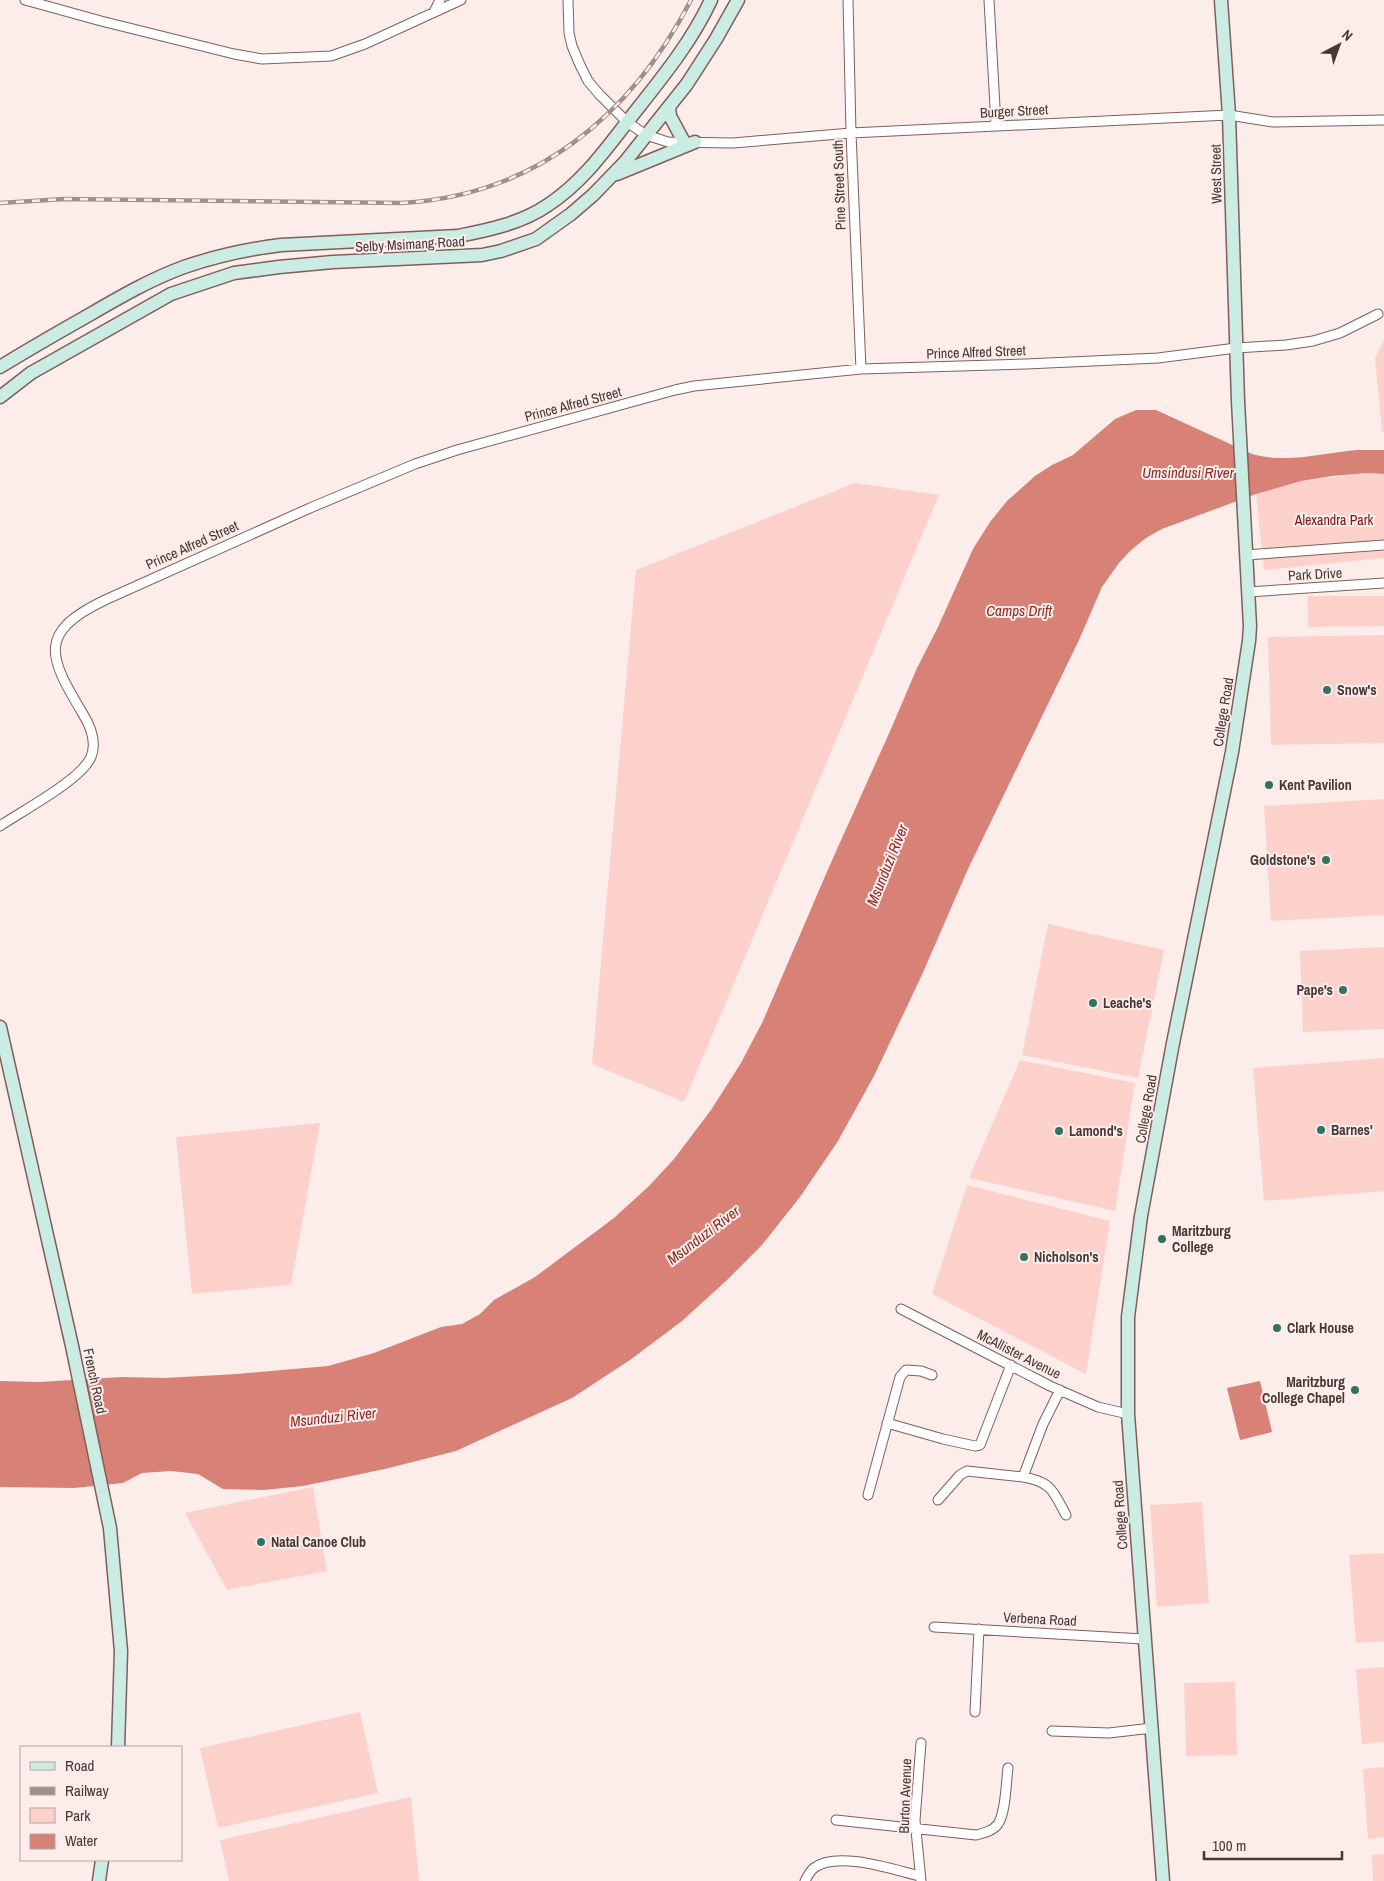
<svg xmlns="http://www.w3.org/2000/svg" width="1384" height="1881" viewBox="0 0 1384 1881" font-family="'Archivo Narrow',sans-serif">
<rect width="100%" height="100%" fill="#fdedea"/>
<path fill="#fcd1cb" d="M1384 341V432H1382L1375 358Z
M1367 473 1384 474V558L1264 570 1256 494 1301 481Z
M855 483 939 495 684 1102 592 1064 636 570Z
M1308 596H1384V626L1308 627Z
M1384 635V743L1271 745 1268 637Z
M1384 799V915L1271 921 1264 806Z
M1048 924 1164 950 1138 1078 1022 1055Z
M1384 947V1029L1303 1032 1300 951Z
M1384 1058V1191L1264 1201 1253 1068Z
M1020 1060 1135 1083 1115 1211 969 1178Z
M320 1123 291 1285 192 1294 176 1137Z
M967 1185 1110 1221 1086 1374 932 1294Z
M313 1487 327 1571 227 1590 185 1513Z
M1202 1502 1209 1603 1157 1607 1150 1505Z
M1384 1553V1641L1356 1643 1349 1555Z
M1384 1667V1742L1362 1744 1356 1669Z
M1235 1682 1237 1755 1186 1756 1184 1683Z
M360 1712 378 1793 218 1828 200 1748Z
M1384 1767V1837L1368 1839 1363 1769Z
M411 1797 419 1881H229L220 1840Z
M1384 1854V1881H1373L1372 1855Z"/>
<path fill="#d88277" d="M1136 410H1156L1252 454C1287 464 1322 453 1357 450 1366 450 1375 450 1384 450V474L1367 473 1332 476 1301 481 1256 494 1162 529 1146 538 1130 551 1119 563 1102 587 1079 640 968 869 921 977 874 1076 838 1141 800 1197 762 1245 726 1281 682 1321 630 1360 572 1398 456 1451 385 1469 303 1486 264 1490 223 1489 198 1474 171 1471 142 1473 123 1483 74 1488 0 1487V1381L39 1382 122 1377 165 1378 237 1374 328 1366 374 1353 441 1327 462 1324 480 1314 494 1300 535 1277 614 1218 649 1186 674 1159 711 1110 741 1063 763 1021 829 867 891 729 917 668 938 627 973 549 990 522 1007 501 1035 476 1052 465 1073 455 1115 419Z
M1260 1381 1272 1432 1240 1440 1227 1388Z"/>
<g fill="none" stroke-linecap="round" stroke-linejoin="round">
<g stroke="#805e5a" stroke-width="11">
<path id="street" d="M25 0 101 21 234 54 262 59 331 56 365 44 461 0
M568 0 569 33 572 46 580 65 588 81 599 94 627 122 646 135 668 142 733 143 851 133 1229 115 1273 122 1384 120
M848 0 851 133 861 369
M989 0 996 125
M434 12 440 0
M1246 555 1384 545
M1248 592 1384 583
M0 826C22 811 81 780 91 757 97 742 91 727 83 714 49 657 36 633 105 600L310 508 415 464 457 450 675 390 694 386 861 369 1026 364 1158 358 1236 348 1286 345 1313 341 1340 333 1378 314
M901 1309 1050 1386 1098 1407 1128 1414
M887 1423 943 1439 975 1446 980 1445 1011 1365
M1023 1477C1052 1482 1053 1491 1066 1515
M868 1495 900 1377 906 1370 921 1371 932 1375
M938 1500 960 1475 967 1471 1023 1477 1043 1424 1060 1390
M934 1627 1144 1639
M975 1712 979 1629
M1052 1731 1109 1733 1152 1728
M921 1743 915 1820 921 1881
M836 1820 976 1835C984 1833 993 1831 998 1824 1006 1812 1006 1782 1008 1768
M805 1881C807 1877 810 1871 814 1868 837 1850 894 1870 920 1876"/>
</g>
<g stroke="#805e5a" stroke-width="15">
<path id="secondary" d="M669 107 670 116 684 142
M617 174 695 142
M0 367C29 349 59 332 89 315 120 297 151 279 184 267 216 256 248 249 281 245L458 236C489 230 522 223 548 205 583 182 606 149 631 117 661 79 691 43 711 0
M0 397 31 373 171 294 234 273 279 267 333 262 482 255 501 251 536 239 571 214 593 195 625 162 687 84 716 39 738 0
M0 1027 72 1346 110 1528 121 1651 118 1747
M99 1881 102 1860
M1163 1881 1128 1414V1317L1141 1216 1173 1043 1232 752 1249 641 1250 626 1238 401 1229 115 1221 0"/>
</g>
<use href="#street" stroke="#fff" stroke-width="9"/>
<use href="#secondary" stroke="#caece2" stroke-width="12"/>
<g stroke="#9f8f8d" stroke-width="4.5">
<path id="rail" d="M0 203 64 199 401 203C535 196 631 116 691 0"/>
</g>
<use href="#rail" stroke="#fdedea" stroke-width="2.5" stroke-dasharray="8" stroke-linecap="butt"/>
</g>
<g fill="#327260" stroke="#fdedea" stroke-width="2">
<circle cx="1327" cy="690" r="5"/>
<circle cx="1269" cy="785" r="5"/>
<circle cx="1326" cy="860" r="5"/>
<circle cx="1343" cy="990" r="5"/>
<circle cx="1093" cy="1003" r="5"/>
<circle cx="1321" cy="1130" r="5"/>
<circle cx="1059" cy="1131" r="5"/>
<circle cx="1162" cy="1239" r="5"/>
<circle cx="1024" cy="1257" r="5"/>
<circle cx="1277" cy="1328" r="5"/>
<circle cx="1355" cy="1390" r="5"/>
<circle cx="261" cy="1542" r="5"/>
</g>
<g text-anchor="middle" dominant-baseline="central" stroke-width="4" stroke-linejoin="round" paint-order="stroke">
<g font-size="14" fill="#463634" stroke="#fdedea">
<text transform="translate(1014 111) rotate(-3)">Burger Street</text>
<text transform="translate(1216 174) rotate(-91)">West Street</text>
<text transform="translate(839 185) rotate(-92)">Pine Street South</text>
<text transform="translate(410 244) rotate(-3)">Selby Msimang Road</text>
<text transform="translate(976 352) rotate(-2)">Prince Alfred Street</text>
<text transform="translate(573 404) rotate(-15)">Prince Alfred Street</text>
<text transform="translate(192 545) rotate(-24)">Prince Alfred Street</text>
<text transform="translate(1315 574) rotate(-3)">Park Drive</text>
<text transform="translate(1223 712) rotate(-81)">College Road</text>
<text transform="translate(1146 1109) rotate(-80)">College Road</text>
<text transform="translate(1019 1354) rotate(27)">McAllister Avenue</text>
<text transform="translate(95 1381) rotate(78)">French Road</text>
<text transform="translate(1120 1515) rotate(-94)">College Road</text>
<text transform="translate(1040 1619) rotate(3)">Verbena Road</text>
<text transform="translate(905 1796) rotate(-88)">Burton Avenue</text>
</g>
<g font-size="14" fill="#7c1413" stroke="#fdedea">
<text x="1334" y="520">Alexandra Park</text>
</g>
<g font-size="14" font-weight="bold" fill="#463634" stroke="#fdedea" text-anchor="start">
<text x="1337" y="690">Snow's</text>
<text x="1279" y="785">Kent Pavilion</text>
<text x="1316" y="860" text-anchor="end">Goldstone's</text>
<text x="1333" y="990" text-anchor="end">Pape's</text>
<text x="1103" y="1003">Leache's</text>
<text x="1331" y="1130">Barnes'</text>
<text x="1069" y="1131">Lamond's</text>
<text x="1172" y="1231">Maritzburg<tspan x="1172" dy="16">College</tspan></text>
<text x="1034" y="1257">Nicholson's</text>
<text x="1287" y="1328">Clark House</text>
<text x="1345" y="1382" text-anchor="end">Maritzburg<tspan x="1345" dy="16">College Chapel</tspan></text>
<text x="271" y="1542">Natal Canoe Club</text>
</g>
<g font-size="15" font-style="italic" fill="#8e2823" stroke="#fdedea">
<text x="1188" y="472">Umsindusi River</text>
<text x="1019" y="610">Camps Drift</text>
<text transform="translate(887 865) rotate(-68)">Msunduzi River</text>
<text transform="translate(703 1235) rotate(-37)">Msunduzi River</text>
<text transform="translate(333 1417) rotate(-6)">Msunduzi River</text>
</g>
</g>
<rect x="20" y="1746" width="162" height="115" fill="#fdedea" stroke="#b4a4a1"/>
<rect x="30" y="1762" width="25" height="8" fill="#caece2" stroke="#b4a4a1"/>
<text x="65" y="1771" font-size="15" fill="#463634">Road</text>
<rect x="30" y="1787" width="25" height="8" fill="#9f8f8d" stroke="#b4a4a1"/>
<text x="65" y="1796" font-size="15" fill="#463634">Railway</text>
<rect x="30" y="1808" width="25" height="15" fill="#fcd1cb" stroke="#b4a4a1"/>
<text x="65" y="1821" font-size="15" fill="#463634">Park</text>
<rect x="30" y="1834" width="25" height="15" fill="#d88277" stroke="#b4a4a1"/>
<text x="65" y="1846" font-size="15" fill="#463634">Water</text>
<g transform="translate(1339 45) rotate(41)" stroke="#fdedea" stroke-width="4" paint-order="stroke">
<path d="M0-4L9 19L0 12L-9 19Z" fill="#463634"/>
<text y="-8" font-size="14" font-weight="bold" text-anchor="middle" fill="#463634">N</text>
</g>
<path d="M1204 1851v8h138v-8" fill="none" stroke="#463634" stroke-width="2.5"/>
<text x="1212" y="1851" font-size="15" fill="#463634" stroke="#fdedea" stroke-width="4" paint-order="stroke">100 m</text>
</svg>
